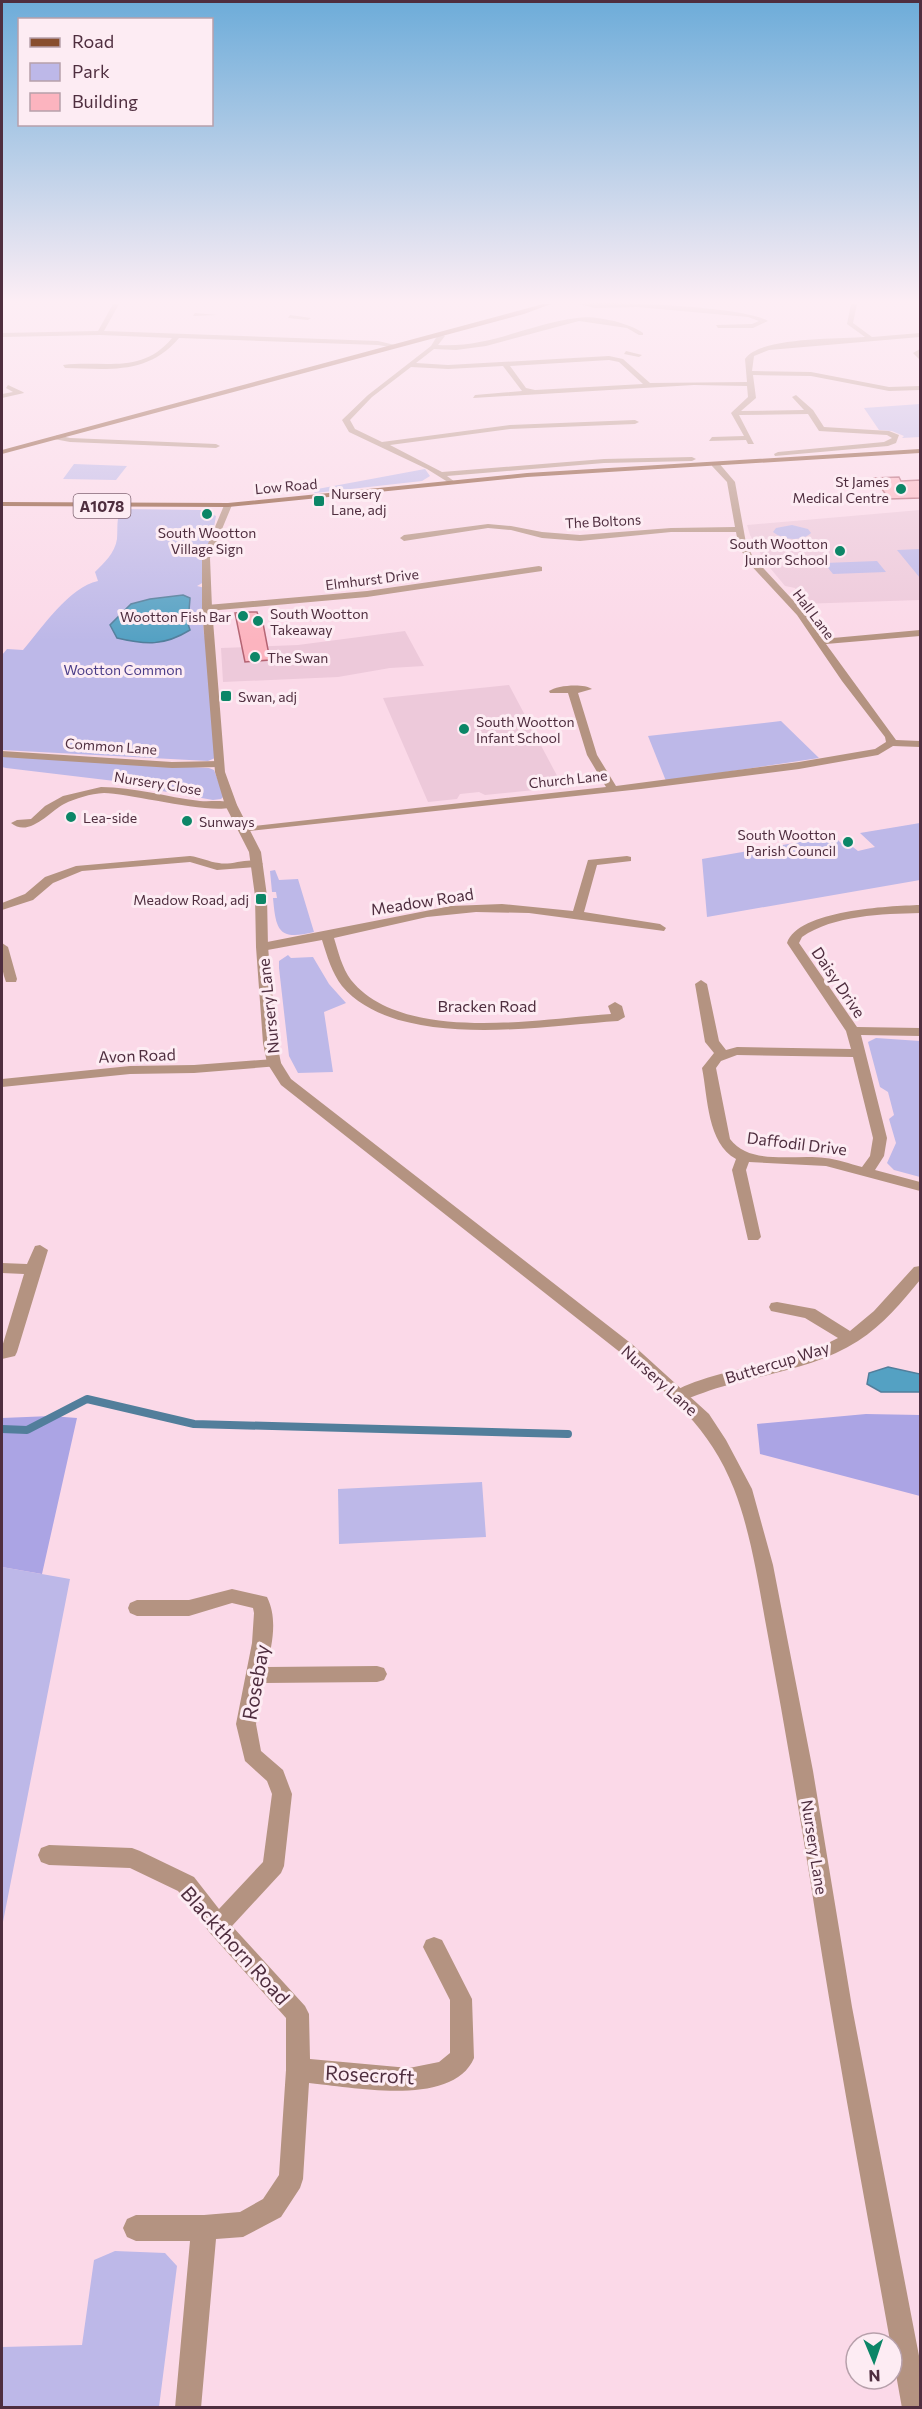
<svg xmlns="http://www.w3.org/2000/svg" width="922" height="2409" viewBox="0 0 922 2409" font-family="Commissioner,sans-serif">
<rect width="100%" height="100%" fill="#fbd9e8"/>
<path fill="#edc9da" d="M920 510V600L800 604 795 598 799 594 795 588 785 586 766 563 768 562 763 558 750 535 747 525Z
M405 631 424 666 390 668 338 677 223 682 221 648 298 645Z
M509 685 563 787 485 795 479 792 460 794 457 799 428 802 383 698Z"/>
<path fill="#bdb8e8" d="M920 404V437L902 438 904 436 892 431 879 430 864 408Z
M74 464 127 466 116 480 63 479Z
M425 469 430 476 422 481 315 493 312 490Z
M121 509 201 510 216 516 204 582 197 586 205 588 202 599 204 635 209 639 215 758 208 761 2 750V655L7 649 23 650C42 628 69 587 98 581L95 572C104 563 115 553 117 539 118 527 116 520 121 509Z
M792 525 808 529 811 533C801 542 783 540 773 532L776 528Z
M920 549V578L897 550Z
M877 561 886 572 833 574 824 563Z
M781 721 819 758 666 781 648 736Z
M2 756 209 768 214 770 224 796 221 799 213 800 122 784 123 782 6 768 2 767Z
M920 823V880L707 917 702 859 829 837 832 840 837 839 843 845 849 844 858 851 875 847 860 833Z
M275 870 279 880 298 879 314 932C278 941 276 930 273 898H277L276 892H272L270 871Z
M288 955 291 958 313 957 329 984 346 1003 324 1012 333 1072 298 1073 289 1056 279 968V961Z
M876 1038 920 1041V1177L894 1170 887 1163 896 1143 889 1119 894 1115 888 1092 880 1087 868 1042Z
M482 1482 486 1537 339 1544 338 1489Z
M2 1567 70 1579 2 1927Z
M115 2251 165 2253 177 2266 159 2407H2V2347L82 2345 94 2260Z"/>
<path fill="#aba4e4" d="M866 1414 920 1415V1496L760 1454 757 1424Z
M51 1416 77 1418 42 1574 2 1567V1418Z"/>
<path fill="#54a1c3" stroke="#527e9b" stroke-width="1.5" d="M183 595 190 598 188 624 190 630C164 646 146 645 117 638L110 625 131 604 150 599Z
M888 1367 920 1374V1392H881L867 1384 869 1373Z"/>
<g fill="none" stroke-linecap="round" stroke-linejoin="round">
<path stroke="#527e9b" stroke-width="8" d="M2 1429 27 1430 87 1399 194 1424 568 1434"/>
</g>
<path fill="#fcb4bf" stroke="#b46372" stroke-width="1.5" d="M899 477 901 481 921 480V498L889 499 874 478Z
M251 612H257L259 618H262L270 660 245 662 235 613Z"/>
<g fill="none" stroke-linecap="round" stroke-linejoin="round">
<path fill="#b49381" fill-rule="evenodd" d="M113 304H119L104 331 378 341 399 346 396 348 378 345 179 338C148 375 109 369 65 368L63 365C104 360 142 375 172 338L100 335 2 337V333L98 331Z
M579 304C611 301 744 306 768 321L753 328H718L716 325 752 324 759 321 748 317 637 307 595 308Z
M851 304H857L853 323 872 337 920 333V337L769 350 754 356 752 371 811 372 889 387 920 386V390L889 391 811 376 753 375 756 398 741 411 804 410 792 397 796 395 813 410 824 427 889 431 899 435 896 443 888 446 775 456 774 454 778 452 884 442 892 438 887 435 819 431 808 414 739 415 754 444H748L746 440 709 441 712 437 744 436 731 413 748 397 747 386 694 385 473 398 475 395 522 391 503 366 448 369 411 367 372 397 350 420 355 429 382 442 510 425 635 420 639 422 635 424 510 429 390 445 442 472 604 459 692 457 696 459 692 461 604 463 447 476 455 482 451 484 427 469 349 432 342 420 368 395 431 346 439 333 445 336 438 345C490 348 528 324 577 318 595 315 629 323 643 333V335H639L627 328 579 321 486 346 456 350 434 349 416 363 448 365 609 356 623 359 650 383 747 382 745 359C759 337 838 339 865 337L847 324ZM609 360 619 362 643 384 535 390 526 388 510 366Z
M195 313 217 315 193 316Z
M290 315 311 318 308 320 288 318Z
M920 349V360L913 353Z
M626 351 642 355 639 357 624 354Z
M8 385 23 392 24 393 2 398V394L13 392 6 388Z
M57 435 70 438 216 444 220 446 216 448 70 442 54 439Z
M712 462H718L735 482 746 543 753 557 803 611 822 639 920 630V636L826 644 896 740 920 741V747L893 746 878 755 799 769 641 789 240 832V828L244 827 606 787 587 755 568 693H550L549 691C557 685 584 683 592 689L578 693 597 755 616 786 799 762 875 749 886 742 885 737 842 681 797 615 746 560 738 543 736 532H671L580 541 542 538 511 530 488 528 404 541 400 538 404 535 488 524 511 526 542 532 580 535 671 528 735 527 727 482 712 466Z
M539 566 542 567V571L367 597 207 611 202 608 207 605 367 591Z
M2 751 172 762 219 761 224 764 219 767 172 768 2 757Z
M101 787C135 787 166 797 200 801 211 802 229 799 237 805 220 818 131 793 104 793 90 794 76 798 64 804 49 812 29 838 11 823L17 820 31 819 45 806 63 796Z
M190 856C200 857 209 862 219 863 232 866 252 855 263 864L257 867 217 870 190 862 82 871 53 883 33 900 2 910V903L25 894 45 877 76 866Z
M627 856 631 857V861L597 865 584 912 660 924 666 928 664 931 529 913 476 912 427 917 334 938C338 951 342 968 351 980 403 1044 538 1019 611 1014L608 1006 615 1002 622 1006 625 1017 618 1021C542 1026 397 1051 342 986 332 973 327 956 322 940L262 951 256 947 262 943 451 906 502 904 573 911 588 860Z
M920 905V913C882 914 834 915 802 937L799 943 857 1027 920 1028V1036L861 1035 887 1138 884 1156 875 1170 920 1182V1191L826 1166 749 1162 746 1170 761 1237 758 1240H748L732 1170 736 1159C707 1143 708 1098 702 1068L714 1053 705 1042 695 984 701 980 707 984 719 1041 726 1050 737 1047 851 1049 846 1031 787 943C798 910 889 906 920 905ZM737 1055 853 1057 873 1138 870 1156 862 1167C850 1164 837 1159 825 1158 795 1154 750 1166 730 1139L716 1068 721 1061Z
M2 943 8 947 17 979 16 982H6C1 970 1 956 2 943Z
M274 1059 279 1060 281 1063 279 1066 194 1073 130 1074 2 1087V1079L130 1066 194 1065Z
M40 1245 48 1250 17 1352 15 1356 2 1359V1347L24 1274 2 1273V1263L27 1264 35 1246Z
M920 1266V1280C902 1302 883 1325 858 1341 819 1366 772 1373 728 1385 711 1389 696 1396 680 1401L674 1399 672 1395C680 1380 769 1363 790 1357 807 1352 823 1346 838 1338L805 1318 771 1311 769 1307 771 1303 777 1302 815 1309 850 1331 874 1311 914 1267Z
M232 1589 267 1597C278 1619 272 1644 267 1667L377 1666 384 1668 387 1674 384 1680 377 1682 264 1683 256 1724 261 1751 283 1770 292 1794 284 1866 281 1873 232 1926 305 2006 309 2014 310 2059 409 2068 439 2062 450 2053V2000L423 1947 426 1940 434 1937 442 1940 472 1999 474 2058C453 2108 352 2087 309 2083L303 2179 300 2188 281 2217 243 2237 216 2239 201 2408H175L190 2241H136L127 2237 123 2228 127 2219 136 2215H204L240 2212 263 2199 279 2175 286 2070V2018L210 1933 178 1891 130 1868 49 1865 41 1862 38 1855 41 1848 49 1845 132 1848 140 1851 194 1877 219 1909 263 1862 272 1794 267 1781 245 1761 236 1724 252 1643 254 1613 253 1608 232 1603 189 1616H137L130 1613 128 1608 130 1603 137 1600H189Z"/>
<path fill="#b49381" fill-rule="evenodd" d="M225 503 232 505 210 558 212 608 225 772 237 805 261 852 267 896 268 947 277 1043 281 1063 291 1079 633 1345 709 1414 726 1440 752 1489 773 1565 813 1771 852 2007 920 2361V2408H902C871 2233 837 2056 810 1879 797 1798 783 1717 768 1636 759 1588 752 1536 734 1489 710 1427 669 1395 621 1353L281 1085 267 1063 263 1043 256 947 255 896 249 852 225 805 215 772 202 608V558Z"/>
<path fill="#884e2e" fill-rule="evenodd" d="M543 304H551L524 314 2 454V450Z
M920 449V453L527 477 228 507 2 506V502L228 503 527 473Z"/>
</g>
<linearGradient id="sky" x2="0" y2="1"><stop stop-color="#6dacd9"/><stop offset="0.47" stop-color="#fdeef5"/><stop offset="1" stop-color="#fdeef5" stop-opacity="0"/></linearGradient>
<rect width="922" height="641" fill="url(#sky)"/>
<g fill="#0c8667" stroke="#fdecf3" stroke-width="2">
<circle cx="901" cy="489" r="6"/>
<rect x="313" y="495" width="12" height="12" rx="3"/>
<circle cx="207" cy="514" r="6"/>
<circle cx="840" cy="551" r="6"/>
<circle cx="243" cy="616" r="6"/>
<circle cx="258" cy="621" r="6"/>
<circle cx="255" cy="657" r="6"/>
<rect x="220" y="690" width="12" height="12" rx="3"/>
<circle cx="464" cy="729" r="6"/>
<circle cx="71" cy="817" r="6"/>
<circle cx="187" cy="821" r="6"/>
<circle cx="848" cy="842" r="6"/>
<rect x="255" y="893" width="12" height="12" rx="3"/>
</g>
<g text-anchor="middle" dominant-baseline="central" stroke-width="6" stroke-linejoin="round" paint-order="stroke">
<g font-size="14" fill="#4f2e3f" stroke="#fdecf3" text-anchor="start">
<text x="889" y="481" text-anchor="end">St James<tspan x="889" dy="16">Medical Centre</tspan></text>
<text x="331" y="493">Nursery<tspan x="331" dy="16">Lane, adj</tspan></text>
<text x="207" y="532" text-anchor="middle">South Wootton<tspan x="207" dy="16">Village Sign</tspan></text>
<text x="828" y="543" text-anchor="end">South Wootton<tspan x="828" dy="16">Junior School</tspan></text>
<text x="270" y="613">South Wootton<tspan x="270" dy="16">Takeaway</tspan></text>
<text x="231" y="616" text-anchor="end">Wootton Fish Bar</text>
<text x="267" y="657">The Swan</text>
<text x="238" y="696">Swan, adj</text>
<text x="476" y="721">South Wootton<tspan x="476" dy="16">Infant School</tspan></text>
<text x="83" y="817">Lea-side</text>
<text x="199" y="821">Sunways</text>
<text x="836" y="834" text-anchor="end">South Wootton<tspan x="836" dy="16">Parish Council</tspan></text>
<text x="249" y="899" text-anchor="end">Meadow Road, adj</text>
</g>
<g font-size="14" fill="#4f2e3f" stroke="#fdecf3">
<text transform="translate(286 486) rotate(-5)">Low Road</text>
<text transform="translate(603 521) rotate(-3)">The Boltons</text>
<text transform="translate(372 579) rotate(-7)">Elmhurst Drive</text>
<text transform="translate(814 614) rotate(53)">Hall Lane</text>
<text transform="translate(111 746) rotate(4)">Common Lane</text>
<text transform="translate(568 779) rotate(-6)">Church Lane</text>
<text transform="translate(158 783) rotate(9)">Nursery Close</text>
</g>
<g font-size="14" fill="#4b3d88" stroke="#fdecf3">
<text x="123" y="669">Wootton Common</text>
</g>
<rect fill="#fdecf3" stroke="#836775" stroke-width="1.5" x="73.5" y="494" width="57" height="24" rx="4.5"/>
<g font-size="15" font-weight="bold" fill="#4f2e3f">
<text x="102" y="506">A1078</text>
</g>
<g font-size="16" fill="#4f2e3f" stroke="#fdecf3">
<text transform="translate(422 901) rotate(-9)">Meadow Road</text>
<text transform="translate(839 982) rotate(56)">Daisy Drive</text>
<text x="487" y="1005">Bracken Road</text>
<text transform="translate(268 1006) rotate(-96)">Nursery Lane</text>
<text transform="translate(137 1055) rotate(-2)">Avon Road</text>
<text transform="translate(797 1143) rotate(7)">Daffodil Drive</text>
<text transform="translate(777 1362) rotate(-17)">Buttercup Way</text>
<text transform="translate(660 1380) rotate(42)">Nursery Lane</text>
<text transform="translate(815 1847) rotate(81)">Nursery Lane</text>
</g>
<g font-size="20" fill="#4f2e3f" stroke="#fdecf3">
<text transform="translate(255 1682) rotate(-80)">Rosebay</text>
<text transform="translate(236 1945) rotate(48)">Blackthorn Road</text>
<text transform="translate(370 2074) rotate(3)">Rosecroft</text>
</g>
</g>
<rect width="922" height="2409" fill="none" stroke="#4f2e3f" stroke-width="6"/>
<rect x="18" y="18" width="195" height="108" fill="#fdecf3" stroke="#b7a0ab" stroke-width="1.5"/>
<rect x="30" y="38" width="30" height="9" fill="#884e2e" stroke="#b7a0ab" stroke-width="1.5"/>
<text x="72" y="48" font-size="18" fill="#4f2e3f">Road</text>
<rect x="30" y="63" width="30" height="18" fill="#bdb8e8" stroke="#b7a0ab" stroke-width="1.5"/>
<text x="72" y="78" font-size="18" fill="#4f2e3f">Park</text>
<rect x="30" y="93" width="30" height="18" fill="#fcb4bf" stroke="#b7a0ab" stroke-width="1.5"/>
<text x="72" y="108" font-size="18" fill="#4f2e3f">Building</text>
<g transform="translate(874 2361) rotate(178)"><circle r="28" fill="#fdecf3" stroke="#b7a0ab" stroke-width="1.5"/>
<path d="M0-4.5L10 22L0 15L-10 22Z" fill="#0c8667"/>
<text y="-9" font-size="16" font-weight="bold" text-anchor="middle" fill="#4f2e3f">N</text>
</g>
</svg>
